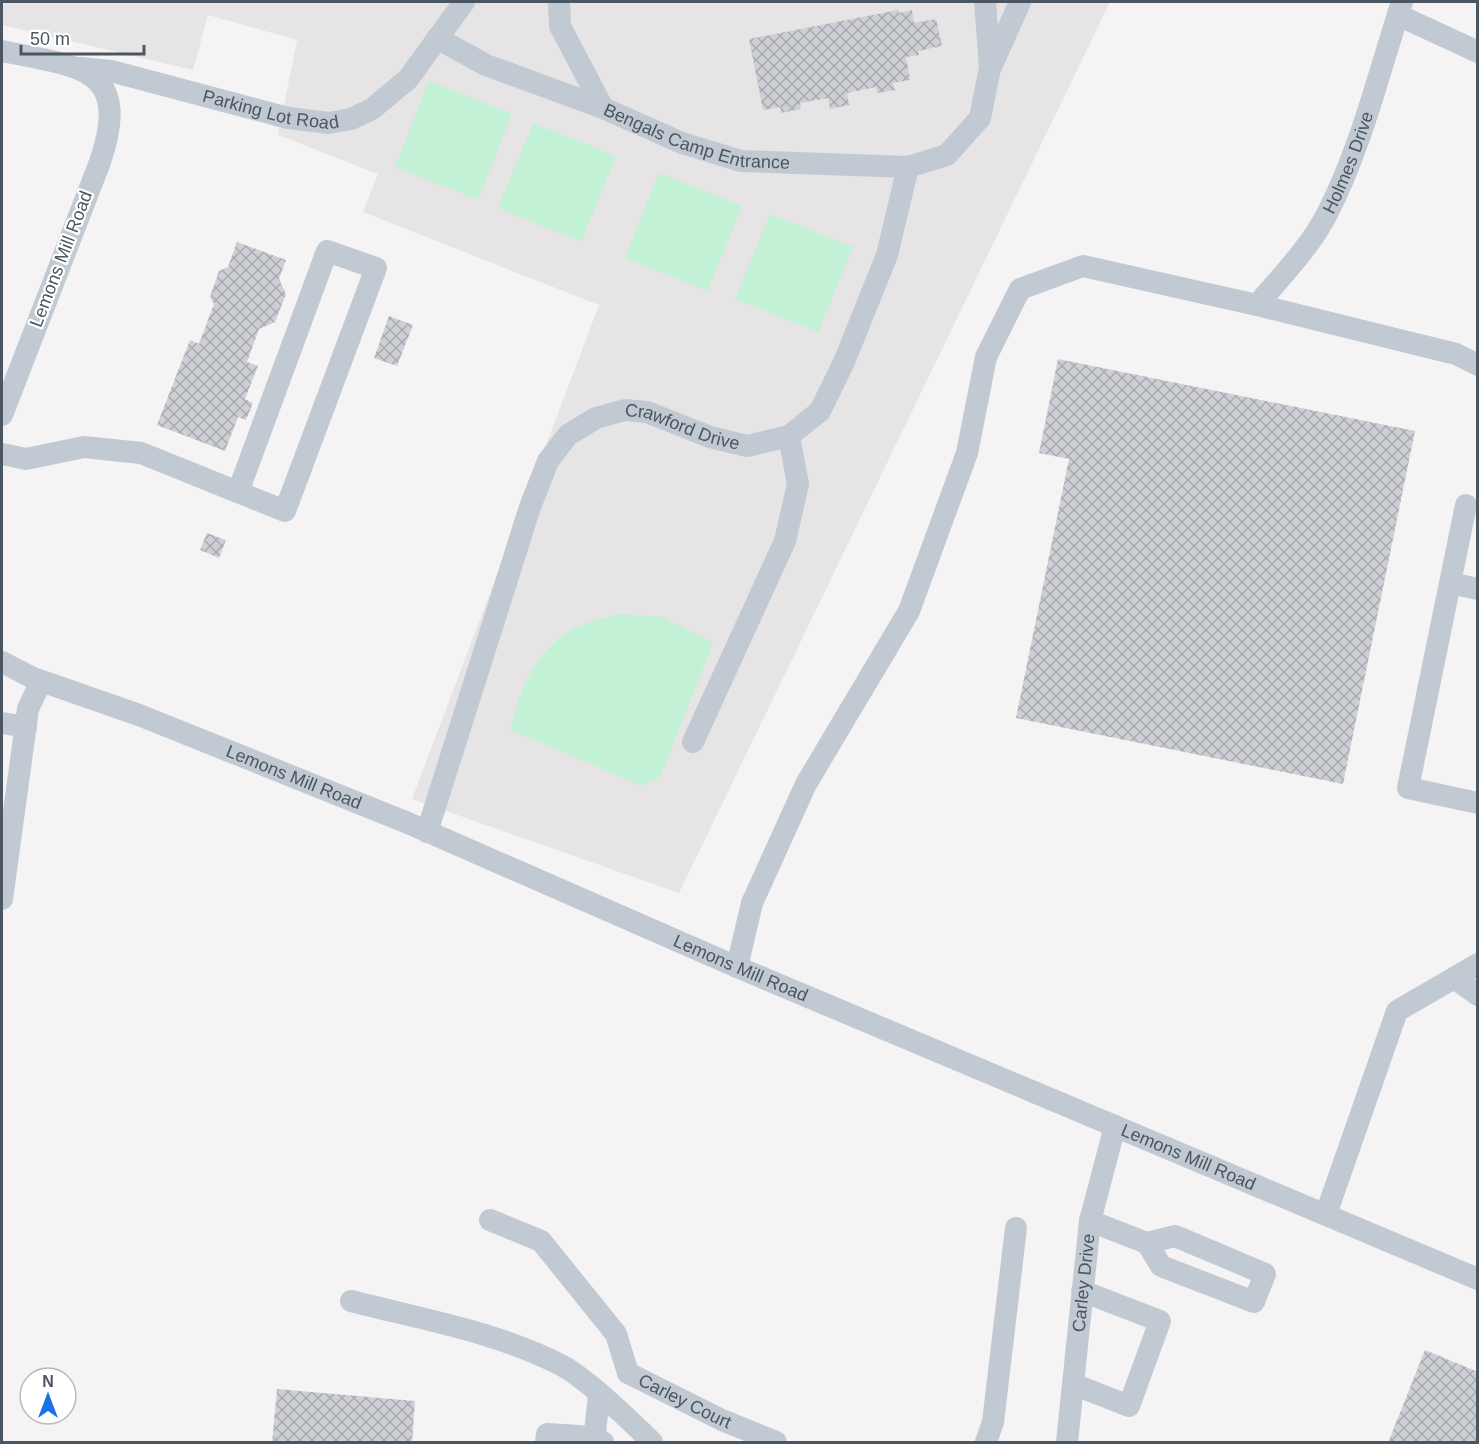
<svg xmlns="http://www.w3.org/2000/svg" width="1479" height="1444" viewBox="0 0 1479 1444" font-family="Helvetica,sans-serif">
<defs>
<pattern id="building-cross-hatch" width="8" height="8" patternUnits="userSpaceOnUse" patternTransform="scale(1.5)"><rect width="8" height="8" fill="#cdcfd5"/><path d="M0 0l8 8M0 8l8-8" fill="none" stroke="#a8abb0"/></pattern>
</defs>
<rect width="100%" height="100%" fill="#f5f3f3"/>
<path fill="#e6e4e5" d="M2 2H1110L679 893 412 799 599 305 363 212 378 174 278 135 297 40 208 15 193 70 2 25Z"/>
<path fill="#c3f1d5" d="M429 81 512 114 478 200 395 167Z
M533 123 616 156 581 242 498 208Z
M659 173 742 206 708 291 625 258Z
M770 214 853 247 818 332 735 299Z
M618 614 663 617 713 643 660 777 642 786 511 730C519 689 538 644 579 626 591 620 605 618 618 614Z"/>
<path fill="url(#building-cross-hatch)" d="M898 10 899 13 912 10 914 23 936 19 942 46 918 51 919 55 906 57 910 80 893 83 895 90 877 93 876 87 847 93 849 105 830 109 828 98 800 103 801 109 781 113 780 107 763 110 749 39Z
M237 242 286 260 279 279 286 294 275 322 259 329 247 362 258 366 245 399 253 403 246 420 238 417 225 451 157 425 190 340 199 344 214 304 210 297 219 271 228 267Z
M389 316 413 325 397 366 374 358Z
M1058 359 1415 431 1343 784 1016 718 1069 459 1039 453Z
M207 533 226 540 219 558 200 550Z
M1425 1350 1478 1372V1443H1388Z
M277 1389 415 1401 412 1443H272Z"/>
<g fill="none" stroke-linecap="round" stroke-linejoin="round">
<g stroke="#c1cad2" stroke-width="22">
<path id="s1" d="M559 2 560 26 603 108 682 143 741 161 908 167 947 155 980 118 990 68 985 2"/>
<path d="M1398 15 1478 52"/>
<path d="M437 38 486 65 603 108"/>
<path d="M2 51C77 67 133 65 100 162L2 415"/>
<path d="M991 67 1020 2"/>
<path id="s2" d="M80 68 111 71 288 118 329 123 351 119 372 109 408 79 464 2"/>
<path id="s3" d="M1257 305C1281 277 1310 247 1327 214 1361 148 1379 72 1402 2"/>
<path d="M2 454 26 459 84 447 141 453 285 511 376 268 327 251 238 492"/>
<path d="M1466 505 1408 788 1478 803"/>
<path d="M1450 583 1478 589"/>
<path id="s4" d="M2 662 33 678 139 715 408 823 737 967 1478 1279"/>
<path d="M2 723 26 727"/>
<path d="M693 742 785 541 798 484 789 436"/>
<path id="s5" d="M427 832 530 507 548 461 568 435 596 418 625 410 647 412 710 437 747 446 789 436 820 411 844 362 887 255 908 167"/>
<path d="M2 899 28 709 41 681"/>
<path d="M737 967 752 903 806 784 909 611 967 453 986 357 1020 289 1083 266 1257 305 1456 354 1478 365"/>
<path d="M1454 978 1478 995"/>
<path d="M1326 1214 1397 1011 1478 964"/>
<path id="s6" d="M490 1220 541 1241 616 1334 628 1373 722 1420 776 1442"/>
<path d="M1090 1221 1147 1243 1175 1236 1265 1274 1254 1302 1161 1266 1147 1243"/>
<path d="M351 1301C421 1319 497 1332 561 1365 586 1378 632 1422 652 1442"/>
<path d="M1073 1384 1129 1406 1160 1321 1082 1291"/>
<path d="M546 1442 547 1434 595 1437 603 1442"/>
<path d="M594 1442 599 1395"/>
<path d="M986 1442 993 1422 1016 1228"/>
<path id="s7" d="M1067 1442 1090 1221 1115 1126"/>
</g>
</g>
<g text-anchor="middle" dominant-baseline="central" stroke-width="4.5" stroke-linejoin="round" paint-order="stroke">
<g font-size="18" fill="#4a5661" stroke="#fff">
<text stroke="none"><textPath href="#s2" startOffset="196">Parking Lot Road</textPath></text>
<text stroke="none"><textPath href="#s1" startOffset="216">Bengals Camp Entrance</textPath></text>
<text stroke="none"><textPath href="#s3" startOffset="171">Holmes Drive</textPath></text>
<text transform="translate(61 259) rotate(-69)">Lemons Mill Road</text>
<text stroke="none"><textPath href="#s5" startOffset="546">Crawford Drive</textPath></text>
<text stroke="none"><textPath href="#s4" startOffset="314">Lemons Mill Road</textPath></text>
<text stroke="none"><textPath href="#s4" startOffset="800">Lemons Mill Road</textPath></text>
<text stroke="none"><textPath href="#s4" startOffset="1286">Lemons Mill Road</textPath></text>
<text stroke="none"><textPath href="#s7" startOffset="160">Carley Drive</textPath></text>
<text stroke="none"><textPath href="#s6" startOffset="279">Carley Court</textPath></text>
</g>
</g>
<rect width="1479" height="1444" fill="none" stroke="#4a5661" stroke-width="6"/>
<g transform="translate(48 1396)"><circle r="28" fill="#ffffff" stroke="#b7bbc0" stroke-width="1.5"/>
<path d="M0-4.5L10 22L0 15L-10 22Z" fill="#1a73e8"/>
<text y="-9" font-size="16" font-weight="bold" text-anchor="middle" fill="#4a5661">N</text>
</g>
<path d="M21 45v9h123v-9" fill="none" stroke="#4a5661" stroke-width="3"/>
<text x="30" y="45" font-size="18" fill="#4a5661" stroke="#ffffff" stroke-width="4.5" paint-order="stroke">50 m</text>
</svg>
